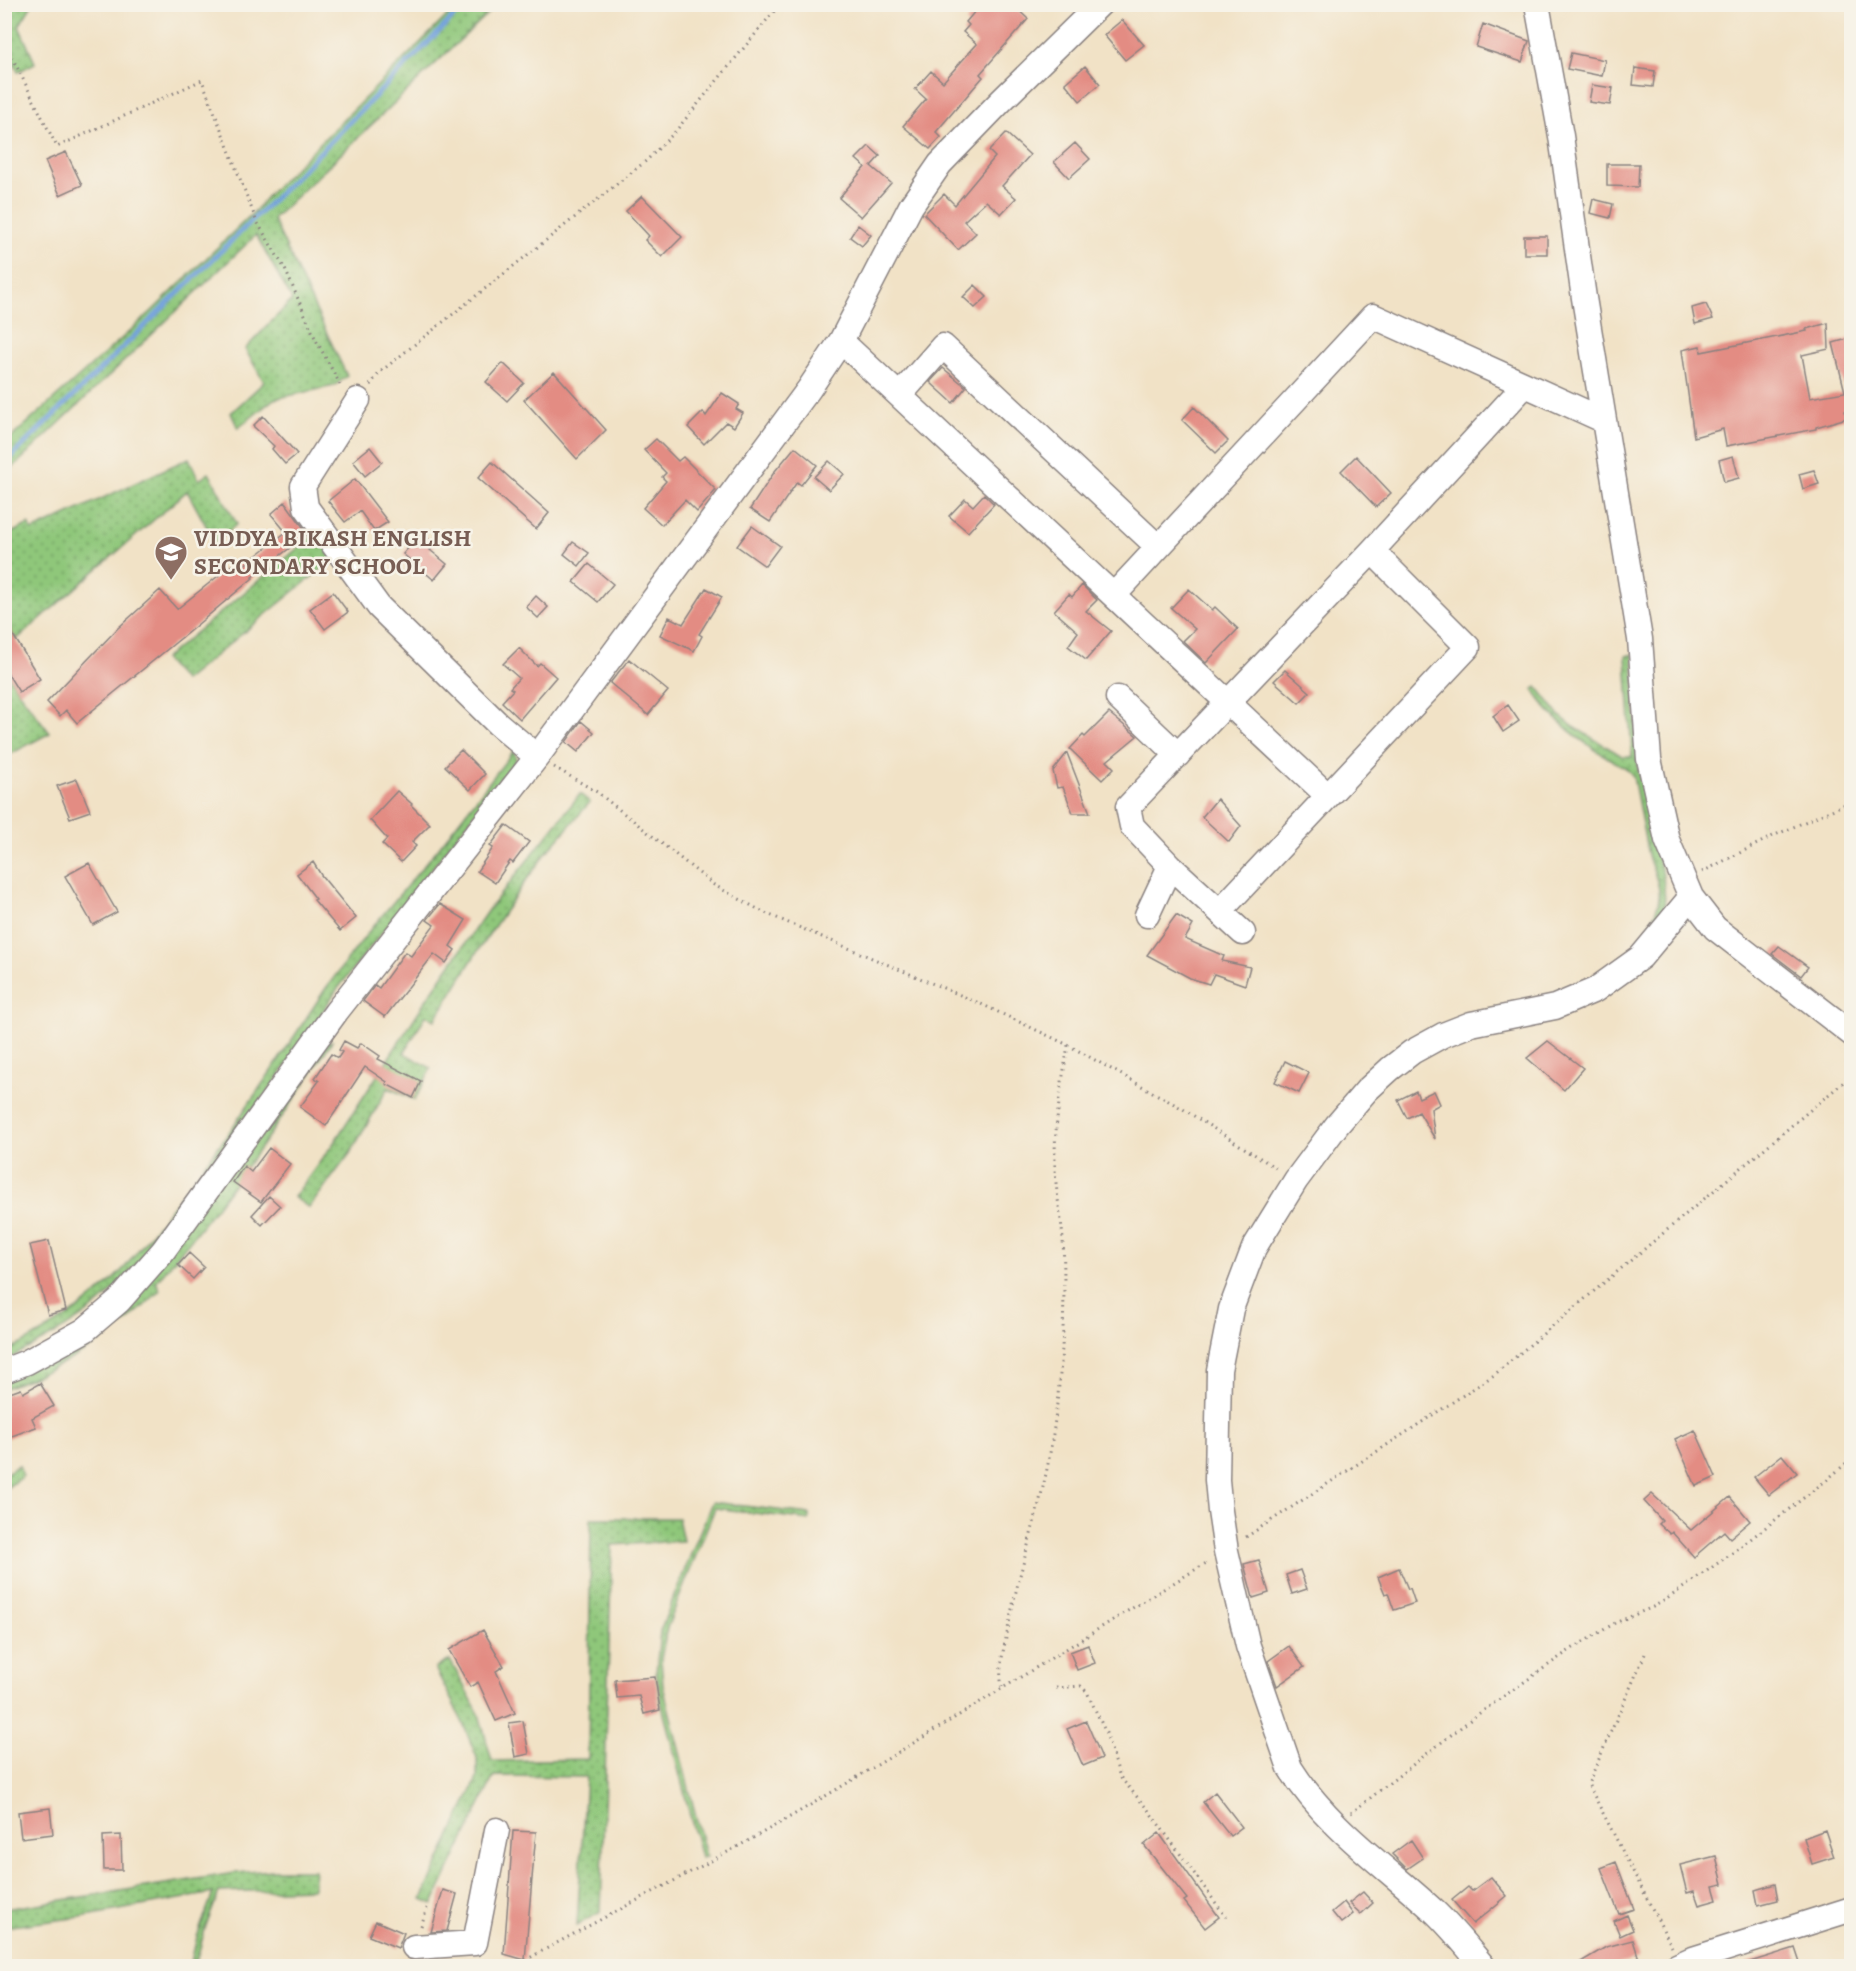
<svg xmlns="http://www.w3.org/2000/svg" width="1856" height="1971" viewBox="0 0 1856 1971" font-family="Alegreya,serif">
<defs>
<pattern id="grass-dots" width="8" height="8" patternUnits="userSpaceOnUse" patternTransform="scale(1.5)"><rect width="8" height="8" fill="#8fc77a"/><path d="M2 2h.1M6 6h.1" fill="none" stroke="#74a165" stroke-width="1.8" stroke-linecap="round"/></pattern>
</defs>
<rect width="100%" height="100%" fill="#f7f3e8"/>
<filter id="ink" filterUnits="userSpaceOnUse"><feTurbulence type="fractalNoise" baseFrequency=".0167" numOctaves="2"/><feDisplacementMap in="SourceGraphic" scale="12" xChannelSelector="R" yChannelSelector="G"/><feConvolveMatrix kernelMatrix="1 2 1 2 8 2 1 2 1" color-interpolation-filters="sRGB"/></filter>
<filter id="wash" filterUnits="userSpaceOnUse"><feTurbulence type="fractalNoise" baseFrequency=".008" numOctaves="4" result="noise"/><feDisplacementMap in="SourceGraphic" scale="24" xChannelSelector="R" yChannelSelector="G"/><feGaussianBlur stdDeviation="1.35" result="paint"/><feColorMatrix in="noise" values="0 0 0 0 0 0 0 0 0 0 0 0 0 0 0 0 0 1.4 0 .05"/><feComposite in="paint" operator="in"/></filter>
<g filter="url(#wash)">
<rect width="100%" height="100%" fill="#f1e2c6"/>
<path fill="url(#grass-dots)" stroke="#58745a" stroke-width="1.5" d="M5 4 32 5 19 26 35 63 18 72 5 45Z
M458 5H497L273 219 347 376 334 386 274 399 238 428 231 413 264 382 245 349 292 300 256 235 5 475V443L151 312 256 210 270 193Z
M189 458 199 480 209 473 237 524 215 542 187 491 16 640 5 620V536L29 524 32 531Z
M315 534 334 559 184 681 164 659Z
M1633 654 1638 767 1652 837 1663 875 1665 902 1658 929 1641 939C1650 924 1660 909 1659 891 1658 878 1651 867 1648 855 1643 829 1638 802 1633 776L1626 768C1591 749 1554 724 1533 690L1537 687 1559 715 1574 727 1622 756 1632 757 1626 656Z
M4 668 19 692 50 733 5 757Z
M514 750 516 760 512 766 336 991 278 1078 144 1256C131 1271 118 1287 103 1300 74 1326 38 1343 5 1361V1353C51 1328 90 1306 126 1266L228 1134 278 1061 326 988 370 930 436 851Z
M580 794 590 802 546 853 522 886 475 955 435 1020 426 1015 404 1053 431 1068 415 1100 388 1088 351 1152 309 1208 294 1197 333 1144 430 994 488 910Z
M332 1041C279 1125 220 1206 156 1282L160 1290C115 1338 66 1366 5 1388V1380L80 1342 320 1043Z
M19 1465 23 1476 5 1489V1474Z
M712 1502 809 1514V1520L715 1508 667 1628 661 1659 663 1686 706 1856 701 1858 662 1706 656 1673 660 1631Z
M591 1518H678L683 1541 612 1545 601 1912 577 1925 586 1777 494 1776 433 1904 422 1899 477 1778V1758L462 1721 435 1668 450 1660 479 1714 492 1761 588 1759Z
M274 1870H315L313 1889 219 1892 205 1929 195 1966H190L197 1937 213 1893 81 1917 5 1927V1909L235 1873Z"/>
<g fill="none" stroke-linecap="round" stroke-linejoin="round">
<path stroke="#72a1db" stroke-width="5" d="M4 464 272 201 466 4"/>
</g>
<g id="blocks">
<path fill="#e38c83" d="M981 4H1012L1028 19 980 74 983 77 936 132 941 137 930 149 903 126 926 99 915 89 931 71 943 82 977 44 963 32 969 25 966 22Z
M1122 20 1144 45 1125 60 1104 35Z
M1483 24 1529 41 1522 62 1476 47Z
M1571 53 1605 60 1602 76 1567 69Z
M1085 66 1100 84 1080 101 1065 83Z
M1635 68 1655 71 1653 87 1633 85Z
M1592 85 1613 88 1610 105 1589 102Z
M1006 133 1030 155 1002 186 1016 198 1001 214 986 201 964 221 976 233 958 250 924 214 944 194 955 205 995 157 989 151Z
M1075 143 1090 159 1069 178 1054 162Z
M869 146 880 156 871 166 891 183 861 217 839 198 865 167 856 159Z
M66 152 82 185 60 195 45 161Z
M1607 164H1639L1638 187 1607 186Z
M642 196 682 237 662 257 645 240 649 236 626 211Z
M1593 199 1613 204 1610 218 1590 213Z
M858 225 871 235 862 246 850 237Z
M1524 236H1547V254H1524Z
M975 285 987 297 975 308 963 297Z
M1706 304 1713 319 1695 324 1692 308Z
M1828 323 1829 349 1802 355 1810 398 1845 392 1833 343 1851 338V410L1845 411 1847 418 1816 427V429L1726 446 1723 429 1694 437 1682 350 1700 346 1701 352 1807 331 1806 329Z
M503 363 524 383 507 401 486 382Z
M943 368 966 387 953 403 930 382Z
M554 372 606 430 577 459 524 400Z
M722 393 739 404 736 409 743 413 734 427 726 422 704 444 688 427 703 412 706 416Z
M1194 407 1228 441 1216 453 1182 420Z
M263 416 297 454 285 464 272 449 274 446 253 426Z
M656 439 678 461 683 457 716 490 697 512 685 500 662 525 643 508 666 481 662 477 666 473 644 450Z
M370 447 382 462 365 476 353 461Z
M795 447 817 465 801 485 797 482 770 522 750 509 775 471Z
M1356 456 1391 493 1376 507 1341 471Z
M1733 456 1739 478 1724 482 1719 460Z
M829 461 844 474 829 490 814 477Z
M492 462 549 513 536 529 478 478Z
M1814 470 1819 484 1803 489 1799 474Z
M355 479 388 522 374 531 360 511 345 522 328 501Z
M984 494 994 504 968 532 949 516 965 499 973 506Z
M285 502 308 534 252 577 253 578 191 630 77 723 66 710 60 716 47 702 118 628 160 590 177 609 238 560 243 566 286 532 271 514Z
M752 526 780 546 765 566 737 546Z
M421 533 435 545 430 550 447 564 434 580 403 554Z
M573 542 589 553 579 566 564 554Z
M589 564 613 584 598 602 574 582Z
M1082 585 1097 600 1086 611 1111 631 1086 660 1068 646 1078 632 1054 611 1069 594 1072 597Z
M706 588 722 597 699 634 702 636 694 651 660 635 669 617 683 624Z
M1189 589 1212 610 1215 607 1238 629 1206 663 1183 641 1195 629 1171 608Z
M333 592 348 612 325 629 310 609Z
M536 596 548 607 538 618 526 607Z
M4 620 40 679 19 692 4 668Z
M519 648 537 666 540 663 556 677 520 719 502 702 513 690 510 688 519 678 503 664Z
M629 659 668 691 648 715 610 683Z
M1285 670 1310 692 1299 703 1274 681Z
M1508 705 1519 721 1503 732 1493 716Z
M1109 713 1137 736 1107 761 1114 768 1102 780 1070 749 1083 735 1085 737Z
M581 721 594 732 578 752 566 742Z
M461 750 485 774 470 790 445 766Z
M1067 753 1090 813H1073L1063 787 1057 788 1053 771Z
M77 779 90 811 70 818 57 786Z
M397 791 412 804 411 805 430 824 412 842 416 846 401 862 382 844 387 839 370 820Z
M1217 799 1241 826 1229 842 1202 817Z
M506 825 529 842 513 863 510 861 495 883 477 871 493 848 490 846Z
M313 862 321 875 356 918 340 931 314 900 316 899 297 874Z
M89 863 117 912 93 925 65 876Z
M440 904 466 920 450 946 455 950 446 963 434 954 385 1017 363 1001 375 985 379 988 405 952 411 956 434 925 427 920Z
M1176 915 1193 925 1185 939 1224 956 1222 961 1250 967 1245 985 1214 974 1209 984 1190 978 1147 955Z
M1779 946 1808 967 1801 976 1772 954Z
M344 1041 357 1048 361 1043 380 1056 378 1059 421 1081 413 1098 386 1084 387 1082 365 1067 326 1126 300 1107 319 1081 315 1078 331 1054 338 1058 342 1052 339 1050Z
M1548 1041 1583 1068 1564 1090 1527 1058Z
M1285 1061 1309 1073 1299 1093 1275 1082Z
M1416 1091 1419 1098 1434 1091 1440 1104 1431 1109 1435 1139 1419 1112 1407 1118 1398 1100Z
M269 1148 290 1164 261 1202 233 1182 244 1166 251 1172Z
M269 1196 280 1206 262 1225 252 1215Z
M49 1241 66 1310 48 1315 30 1245Z
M189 1253 204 1267 193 1279 178 1265Z
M40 1383 54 1406 32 1418 36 1427 4 1439V1395L21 1389 23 1393Z
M1695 1430 1716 1477 1696 1486 1675 1439Z
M1782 1455 1797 1473 1769 1495 1754 1477Z
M1652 1494 1691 1530 1730 1497 1750 1521 1730 1538 1724 1531 1694 1557 1672 1532 1670 1534 1659 1524 1662 1521 1644 1501Z
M1259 1560 1269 1593 1253 1598 1244 1564Z
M1399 1568 1408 1589 1410 1588 1415 1603 1394 1610 1388 1593 1385 1594 1378 1577Z
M1300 1570 1307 1589 1292 1594 1286 1575Z
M483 1630 504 1666 496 1671 515 1713 496 1721 478 1682 470 1687 449 1650Z
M1088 1645 1095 1663 1077 1670 1070 1652Z
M1289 1646 1304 1667 1277 1686 1268 1661Z
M655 1677 660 1710 644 1714 639 1696 617 1698 615 1680Z
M523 1721 529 1754 515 1757 509 1723Z
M1086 1721 1102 1758 1083 1766 1067 1729Z
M1215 1792 1242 1827 1230 1836 1203 1802Z
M50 1808 53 1834 21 1838 18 1812Z
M1825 1830 1834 1857 1812 1864 1804 1838Z
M513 1831 536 1832 525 1960 504 1954Z
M1159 1833 1219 1917 1205 1928 1184 1901 1187 1899 1144 1845Z
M121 1835 122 1870H104L103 1836Z
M1411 1840 1423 1858 1407 1869 1392 1854Z
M1716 1856 1723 1884 1713 1886 1717 1900 1699 1905 1694 1891 1687 1893 1680 1865Z
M1616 1862 1634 1909 1619 1914 1601 1868Z
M1491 1877 1507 1896 1473 1924 1452 1900 1468 1887 1472 1891Z
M1775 1884 1778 1900 1758 1905 1755 1890Z
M443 1890 457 1894 447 1931 431 1932Z
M1363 1892 1373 1903 1361 1914 1349 1903Z
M1344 1902 1353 1914 1341 1923 1332 1912Z
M1627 1915 1633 1930 1620 1936 1614 1921Z
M376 1921 404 1933 398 1948 369 1936Z
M1633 1940 1639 1959 1612 1966H1574L1606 1947Z
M1795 1948 1801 1966H1748L1747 1963Z"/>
</g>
</g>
<g filter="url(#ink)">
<use href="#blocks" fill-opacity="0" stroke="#8a8280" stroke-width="1.5"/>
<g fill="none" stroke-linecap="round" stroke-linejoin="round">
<g stroke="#8a8280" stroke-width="27">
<path id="minor" d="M1537 4 1561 136 1584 298 1640 639 1649 759 1667 840 1691 897 1715 928 1852 1034
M841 341 1327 795
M900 395 943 346 1158 547
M358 400 303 486 306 507 379 607 497 723 537 757
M1114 595 1373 316 1603 420
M1118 698 1178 755
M1220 911 1468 647 1372 551
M1147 915 1170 866
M1243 933 1170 866 1132 826 1128 807 1372 551 1525 385
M4 1371 27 1362 85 1330 119 1301 163 1251 336 1012 537 757 809 389 841 341 911 206 940 164 1001 101 1100 4
M414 1947 475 1943 497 1830
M1483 1966C1467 1947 1452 1928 1434 1911 1384 1865 1327 1827 1290 1768L1248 1646 1226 1551 1220 1511 1217 1480 1219 1370 1231 1309 1254 1248 1296 1180 1337 1125 1367 1090 1390 1069 1412 1052 1443 1035 1471 1024 1555 1007 1595 990 1641 957 1691 897
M1677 1966 1690 1960 1852 1909"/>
</g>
<path stroke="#8a8280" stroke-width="3" stroke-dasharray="1.5 4.5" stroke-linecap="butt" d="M4 41 57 147 202 80 256 220 285 269 316 340 342 388
M370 385 380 372 646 161 674 133 780 4
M554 767 597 792 714 885 765 913 979 1003 1068 1045 1183 1109 1279 1170
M1702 872 1773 836 1852 801
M1246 1537 1494 1375 1852 1075
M1645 1654 1588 1784 1672 1947
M1002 1687C998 1668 1004 1648 1008 1629 1019 1568 1041 1509 1051 1447 1062 1378 1066 1309 1063 1239 1061 1212 1054 1185 1055 1157 1055 1120 1062 1082 1068 1045
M1056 1688 1081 1686 1087 1692 1106 1733 1120 1777 1149 1811 1226 1917
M1351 1813 1474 1717 1570 1650 1615 1623 1653 1607 1667 1599 1735 1551 1828 1479 1852 1458
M421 1926 427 1908
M515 1966C615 1910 719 1860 817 1801 949 1723 1077 1641 1208 1562"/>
<use href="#minor" stroke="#fff" stroke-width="24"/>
</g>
</g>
<defs>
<g id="school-pin" transform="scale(1.725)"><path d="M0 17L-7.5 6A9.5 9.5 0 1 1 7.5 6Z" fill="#8d6e63" stroke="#f7f3e8"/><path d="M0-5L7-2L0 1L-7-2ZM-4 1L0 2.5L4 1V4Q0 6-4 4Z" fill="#fff"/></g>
</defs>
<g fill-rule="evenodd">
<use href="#school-pin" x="171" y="552"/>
</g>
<g text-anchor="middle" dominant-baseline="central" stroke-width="5" stroke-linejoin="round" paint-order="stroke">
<g font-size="24" font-weight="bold" fill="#785e54" stroke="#f7f3e8" text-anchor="start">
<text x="194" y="538">VIDDYA BIKASH ENGLISH<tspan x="194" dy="28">SECONDARY SCHOOL</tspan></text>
</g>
</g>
<rect width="1856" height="1971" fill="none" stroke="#f7f3e8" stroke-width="24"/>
</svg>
